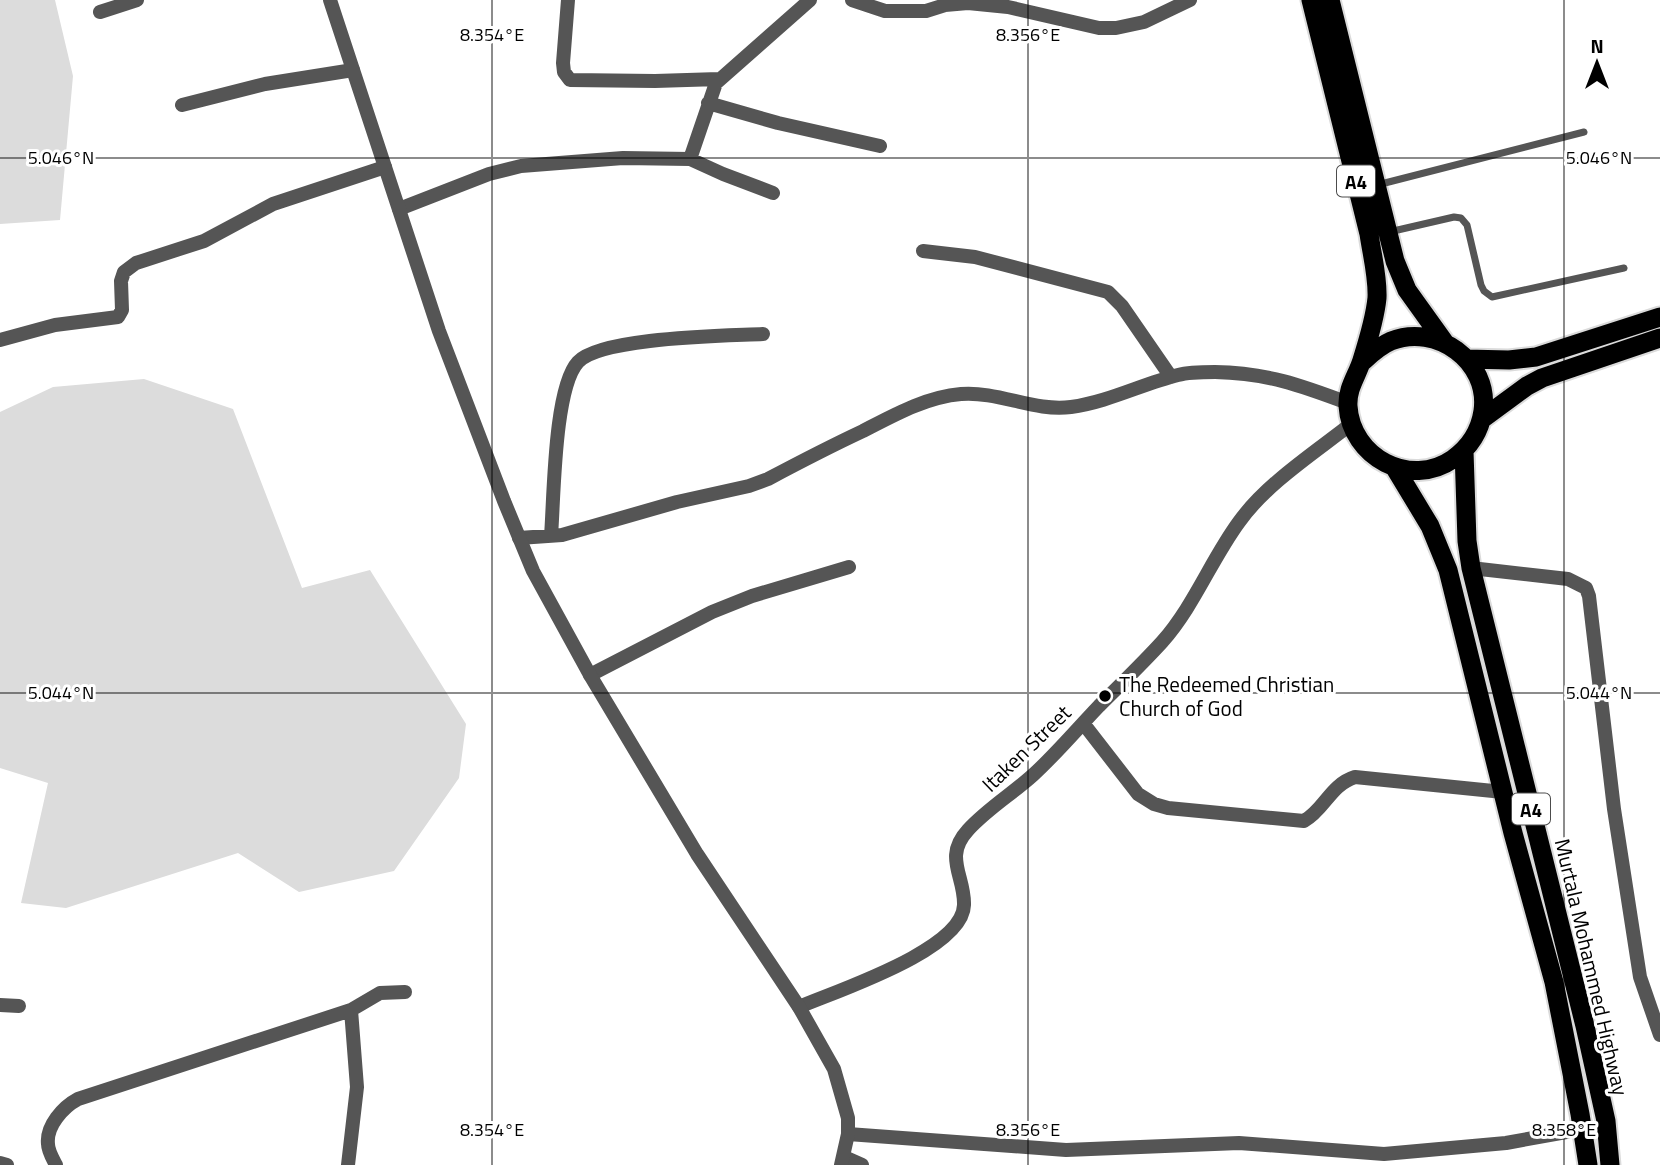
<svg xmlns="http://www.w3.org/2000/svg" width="1660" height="1165" viewBox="0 0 1660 1165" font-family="'Titillium Web',sans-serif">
<rect width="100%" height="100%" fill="#fff"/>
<path fill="#dcdcdc" d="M0 0H55L73 76 60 220 0 224Z
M144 379 233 409 302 588 370 570 466 724 459 778 394 871 299 892 238 853 66 908 21 903 48 783 0 768V412L53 387Z"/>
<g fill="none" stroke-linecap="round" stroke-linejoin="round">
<g stroke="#dbdbdb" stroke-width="23">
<path id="trunk" d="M1311 0 1369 234C1372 255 1378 277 1377 298 1375 318 1368 341 1362 360 1357 376 1347 388 1348 406 1351 457 1410 489 1453 459 1470 447 1480 431 1483 411 1490 361 1436 323 1391 341 1379 346 1370 355 1361 363
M1330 0 1395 261 1407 290 1445 343
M1466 359 1509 360 1536 357 1660 317
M1482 419 1527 386 1542 378 1660 338
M1464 451 1467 541 1471 568 1585 1026 1606 1121 1610 1165
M1395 468 1430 526 1448 570 1513 833 1554 982 1580 1114 1588 1165"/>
</g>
<path stroke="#555" stroke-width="7" d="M1377 185 1584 132
M1389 232 1454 217 1461 218 1467 225 1481 285 1484 291 1492 297 1624 268"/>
<path stroke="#555" stroke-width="14" d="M568 0 563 63 564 72 570 80 655 81 719 79
M852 0 885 11H926L945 5 968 3 1008 7 1099 28H1116L1144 22 1190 0
M100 12 137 0
M708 103 778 123 880 146
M182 105 265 84 353 70
M690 159 716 83 810 0
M399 209 489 174 521 166 623 158 690 159 723 174 773 193
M923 251 975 257 1108 292 1122 306 1171 377
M0 340 55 325 118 317 122 310 121 281 124 272 136 263 204 241 273 204 385 167
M551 536C554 498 554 388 578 362 601 337 726 336 763 334
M519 538 562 535 677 502 749 486 768 479C800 462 831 446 863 431 894 415 926 397 961 394 999 391 1034 412 1071 407 1108 402 1142 384 1178 375 1189 372 1203 372 1215 372 1267 373 1300 385 1348 403
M1471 568 1568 579 1586 588 1589 596 1614 809 1640 977 1660 1035
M590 675 712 612 752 596 849 567
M1083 723 1138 794 1154 804 1168 808 1304 821C1325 809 1330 785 1355 777L1503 792
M0 1005 19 1006
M799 1007C836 991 963 950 964 905 965 876 943 857 968 830 987 809 1012 794 1033 775 1056 754 1077 729 1099 706 1120 685 1142 664 1162 642 1194 606 1211 560 1239 522 1266 484 1314 453 1351 424
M848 1134 1066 1150 1239 1143 1384 1154 1506 1143 1583 1129
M844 1157 862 1165
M0 1163 7 1165
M56 1165C53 1159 48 1151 48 1144 46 1126 63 1107 78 1099L351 1010 380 993 405 992
M348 1165 357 1087 351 1010"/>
<path stroke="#555" stroke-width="14" d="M330 0 439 331 504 501 533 571 590 675 697 854 799 1007 834 1069 848 1118V1134L841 1165"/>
<use href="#trunk" stroke="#000" stroke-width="19"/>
</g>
<path fill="none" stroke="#000" stroke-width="2" stroke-opacity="0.45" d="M492 0V1165M1028 0V1165M1564 0V1165M0 158H1660M0 693H1660"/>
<circle fill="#000" stroke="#fff" stroke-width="2.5" cx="1105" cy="696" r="7"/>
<g text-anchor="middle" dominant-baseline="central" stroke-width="6" stroke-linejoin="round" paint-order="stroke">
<g fill="#fff" stroke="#4c4c4c" stroke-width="2">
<rect x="1337" y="165.5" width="38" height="31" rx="5"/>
<rect x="1512" y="793.5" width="38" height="31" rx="5"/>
</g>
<g font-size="19" font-weight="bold" fill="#000">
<text x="1356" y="181">A4</text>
<text x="1531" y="809">A4</text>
</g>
<g font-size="21" fill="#000" stroke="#fff" text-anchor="start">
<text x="1119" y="684">The Redeemed Christian<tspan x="1119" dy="24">Church of God</tspan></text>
</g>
<g font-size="21" fill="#000" stroke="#fff">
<text transform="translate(1026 748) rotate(-44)">Itaken Street</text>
<text transform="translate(1592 967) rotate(77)">Murtala Mohammed Highway</text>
</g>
</g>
<g font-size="18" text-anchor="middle" fill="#000" stroke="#fff" stroke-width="6" stroke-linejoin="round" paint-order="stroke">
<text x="492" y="41">8.354°E</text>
<text x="1028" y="41">8.356°E</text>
<text x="61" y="164">5.046°N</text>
<text x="1599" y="164">5.046°N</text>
<text x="61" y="699">5.044°N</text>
<text x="1599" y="699">5.044°N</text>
<text x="492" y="1136">8.354°E</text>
<text x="1028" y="1136">8.356°E</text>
<text x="1564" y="1136">8.358°E</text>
</g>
<g transform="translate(1597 63)" stroke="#ffffff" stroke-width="5" paint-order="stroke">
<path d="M0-5L12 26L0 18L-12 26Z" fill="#000000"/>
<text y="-10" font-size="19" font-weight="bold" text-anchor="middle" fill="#000000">N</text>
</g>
</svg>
